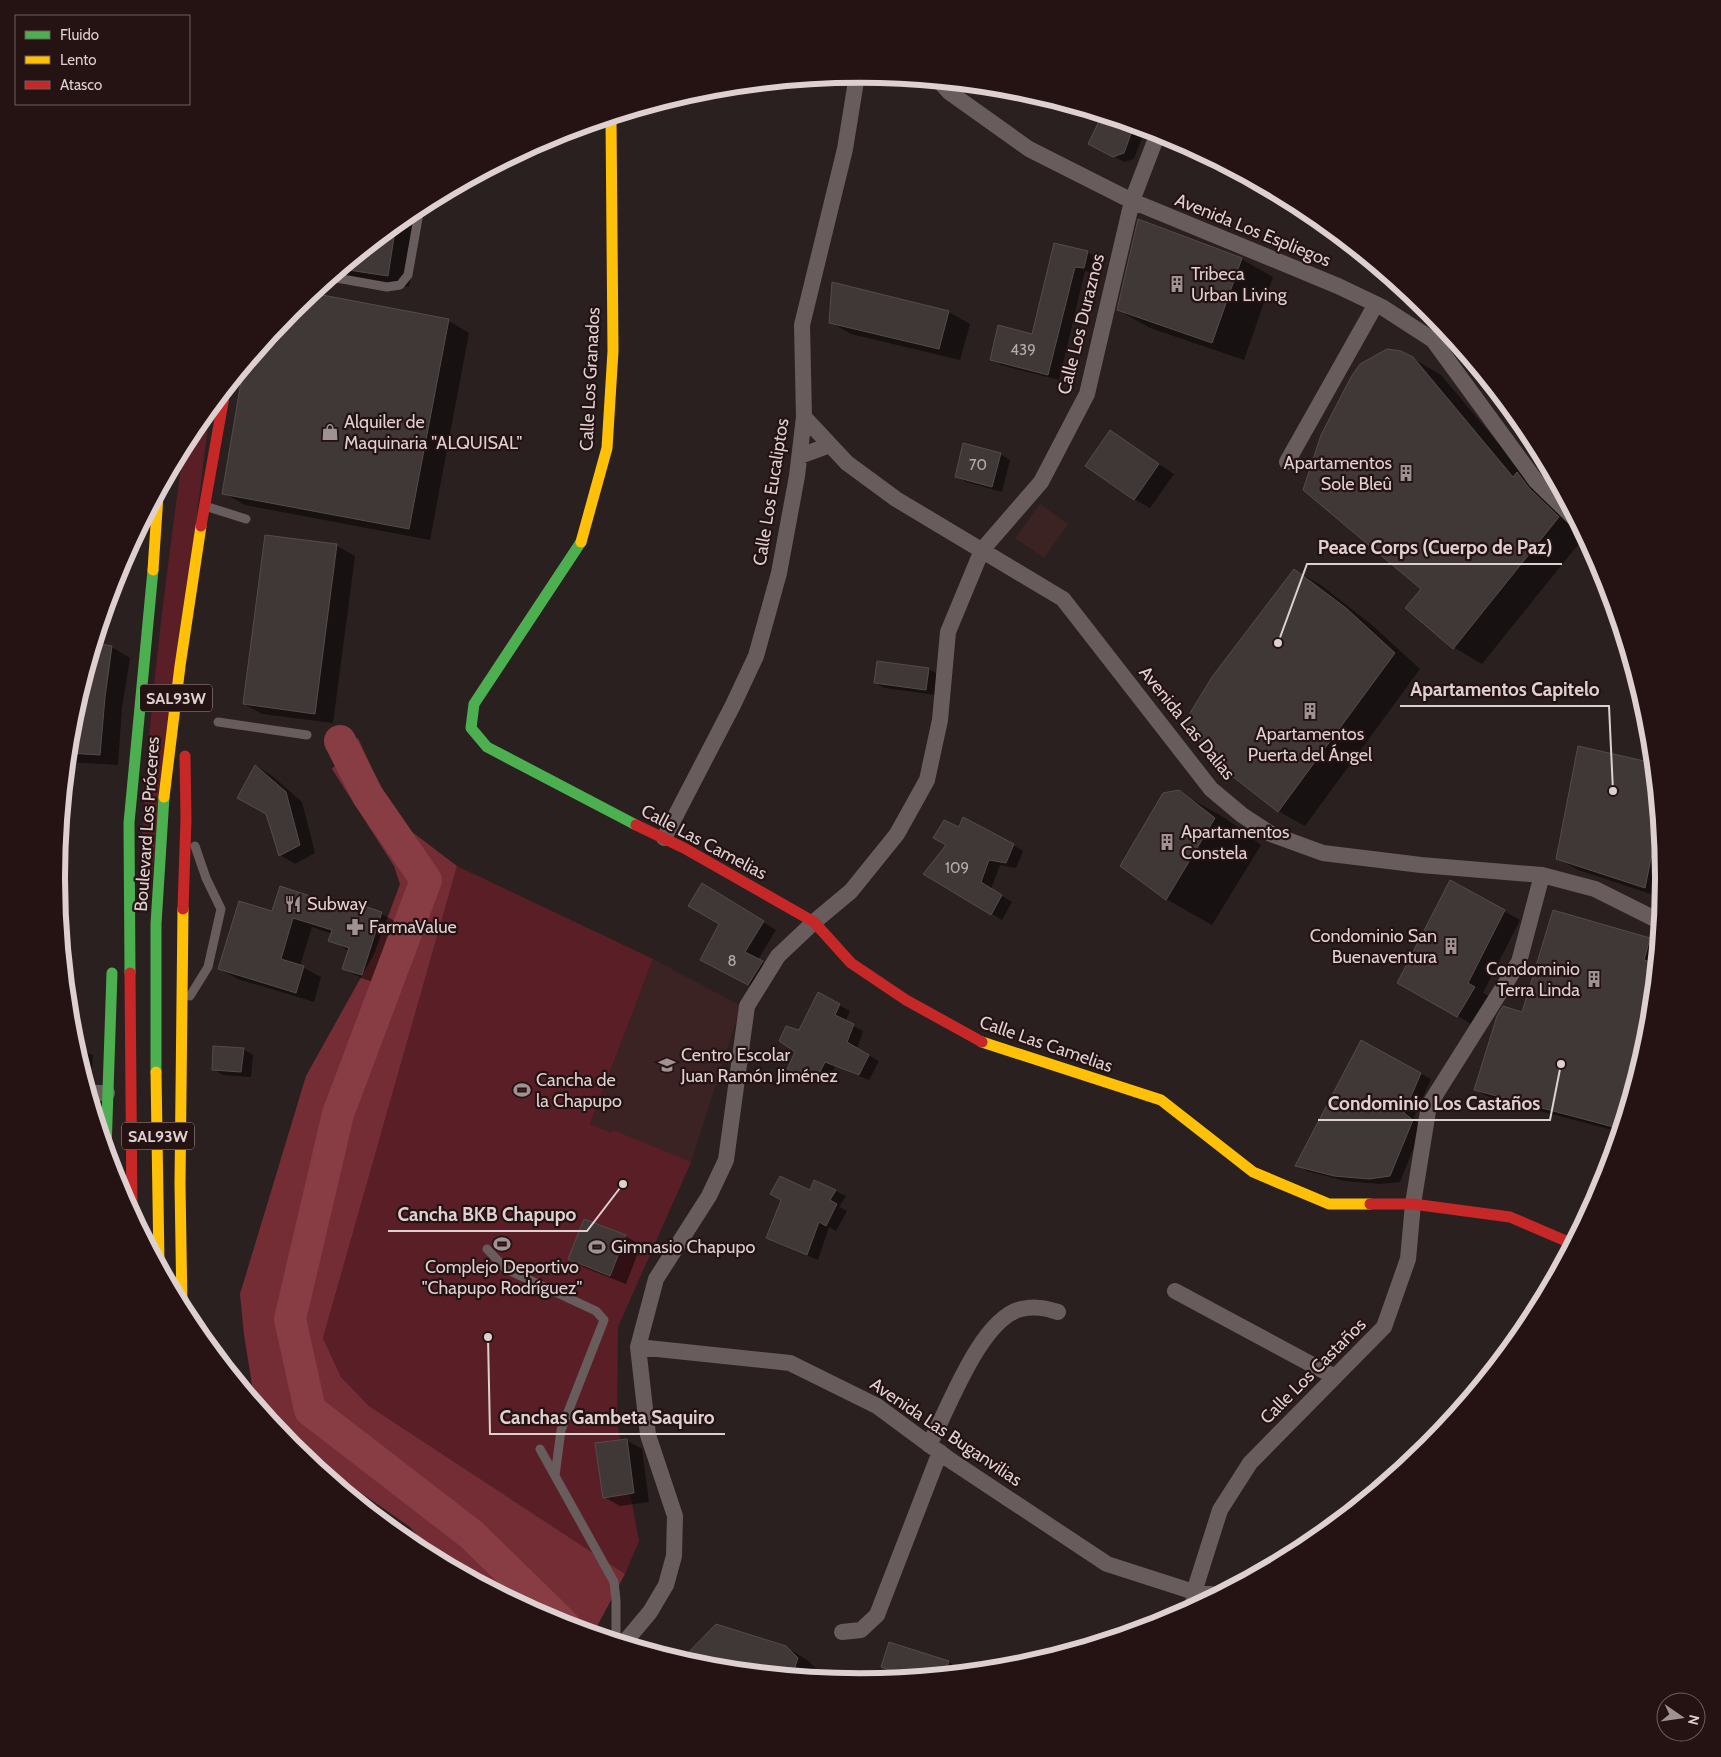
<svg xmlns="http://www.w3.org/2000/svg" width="1721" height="1757" viewBox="0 0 1721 1757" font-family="Cabin,sans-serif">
<rect width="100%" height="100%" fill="#2b2020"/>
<path fill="#3b2223" d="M1040 504 1068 524 1044 558 1015 538Z
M653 959 741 1006 691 1162 590 1125Z"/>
<path fill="#5a1f26" d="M210 410 148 907 140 904C143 750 163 598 184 446L192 431Z
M457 866 653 959 590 1124 612 1133 613 1130 691 1162 618 1327 617 1421 639 1541 625 1574 369 1406 341 1377 323 1338Z"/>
<path fill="#742d34" d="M358 738 395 819 457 866 323 1338 341 1377 369 1406 625 1574 593 1634 552 1621 438 1560 410 1527 288 1442 255 1403 244 1335 240 1294 306 1076 374 954 400 884 394 866 332 769Z"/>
<path fill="#0007" d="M1131 132 1142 138 1134 159 1124 162 1090 144Z
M401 220 418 230 409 287 341 277 336 274Z
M1054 244 1087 252 1097 258 1094 273 1085 271 1059 380 1001 365 991 359 1032 335Z
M1241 259 1273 277 1244 360 1150 328 1118 310Z
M310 294 449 321 469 333 430 540 245 505 224 493 244 368 292 310Z
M949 312 970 324 960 360 851 334 830 322Z
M1412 358 1441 375 1530 481 1581 529 1585 536 1482 664 1453 647 1422 589Z
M1111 432 1174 474 1150 508 1134 499Z
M1000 454 1010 460 1002 492 966 482 956 476Z
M266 537 337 546 355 556 333 723 262 714 244 704Z
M1294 570 1321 585 1372 625 1420 669 1305 826 1278 811Z
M97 638 101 640 100 645 112 647 130 658 122 708 118 765 68 762 72 721Z
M878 663 929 669 939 675 936 695 885 688 875 683Z
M1579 747 1654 765 1665 878 1663 898 1578 870 1557 858Z
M256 766 271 775 302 802 315 853 295 864 280 855Z
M1179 792 1225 818 1261 845 1212 925 1166 899Z
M960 829 1013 845 1023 851 1016 868 1000 865 991 889 1012 902 1002 920 925 874Z
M715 892 776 930 758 960 775 970 762 992 715 967 720 924Z
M343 901 382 914 400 924 380 984 361 978 343 968 349 951 330 940 332 934 312 927 300 966 321 977 314 1002 238 979 220 969 273 912 341 908Z
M1504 911 1520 920 1483 993 1490 997 1473 1025 1399 982Z
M1649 939 1658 944 1649 1036 1620 1132 1491 1098 1475 1090 1522 1014Z
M819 994 850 1011 845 1022 863 1031 857 1049 879 1061 869 1080 835 1066 827 1085 788 1068 797 1051 800 1031Z
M1361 1041 1431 1079 1413 1119 1422 1127 1400 1182 1380 1184 1345 1181 1307 1171 1297 1165Z
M243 1049 253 1055 251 1077 223 1075 213 1069Z
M76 1050H82L93 1055 92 1068H82Z
M815 1181 846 1196 839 1207 847 1211 836 1231 829 1227 818 1260 778 1243Z
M625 1236 641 1245 626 1284 585 1268 569 1259Z
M626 1440 642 1449 649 1502 620 1506 604 1497Z
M716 1626 785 1647 806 1659 818 1670 816 1678 703 1667 682 1661Z
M890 1643 949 1662 964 1673 907 1678 898 1675 883 1666Z"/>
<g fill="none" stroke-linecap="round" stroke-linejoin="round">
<path stroke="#883c43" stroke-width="32" d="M340 741 368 796 426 880 338 1114 290 1319 310 1410 472 1535 564 1625"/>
</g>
<path fill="#403737" stroke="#544b4b" d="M1102 115 1132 131 1124 153 1113 157 1088 144Z
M1138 219 1242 258 1212 343 1117 310Z
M396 224 388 276 342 269Z
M1054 243 1088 251 1084 268 1075 267 1048 375 990 360 998 325 1032 334Z
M832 282 949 311 939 349 829 323Z
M312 293 449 319 409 529 222 494 243 370 292 310Z
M1387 349 1401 351 1413 357 1513 477 1517 472 1529 488 1559 517 1453 649 1405 608 1421 589 1303 490 1321 435 1351 377 1360 364Z
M1110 430 1159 464 1134 500 1085 466Z
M963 443 1001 453 992 487 955 477Z
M265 535 337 544 315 714 243 704Z
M1294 569 1346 608 1395 653 1278 812 1223 769 1184 723 1212 677Z
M95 643 112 646 105 697 100 755 69 753 72 721Z
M877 661 929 668 926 690 874 683Z
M1578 746 1653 763 1659 819 1645 888 1556 859Z
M255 765 286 792 300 845 279 856 266 814 237 798Z
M1179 790 1215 818 1166 900 1120 866 1163 793Z
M963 817 1014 844 1006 863 989 860 981 882 1002 895 991 915 923 874 946 845 933 838 944 820 959 827Z
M1450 880 1505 910 1468 983 1475 987 1457 1017 1397 983Z
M702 883 764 921 745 952 763 961 748 985 700 960 719 924 688 906Z
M280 886 340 906 342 899 382 912 362 975 342 969 349 948 328 941 332 930 293 918 281 959 304 966 296 993 218 969 239 901 272 911Z
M1553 910 1650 938 1644 960 1656 964 1649 1036 1637 1075 1635 1074 1621 1129 1474 1090 1497 1016 1503 1006 1522 1012Z
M818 992 840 1004 835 1015 854 1024 847 1042 869 1055 859 1075 825 1062 816 1080 787 1069 795 1052 779 1041 786 1026 799 1030Z
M1361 1040 1421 1073 1404 1113 1413 1120 1390 1176 1369 1179 1334 1176 1295 1166Z
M213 1046 244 1048 241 1072 212 1070Z
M780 1176 810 1190 814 1180 836 1190 830 1200 837 1204 826 1226 819 1222 807 1255 766 1238 781 1200 770 1194Z
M584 1219 626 1235 610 1276 568 1259Z
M627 1439 634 1493 603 1498 595 1443Z
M716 1624 786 1646 798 1658 792 1676 703 1667 681 1660Z
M889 1642 949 1661 945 1674 913 1678 881 1667Z"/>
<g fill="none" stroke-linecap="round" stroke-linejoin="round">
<path stroke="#695c5c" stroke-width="9" d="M331 277 387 287 400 285 408 275 420 207
M208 507 246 519
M218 722 307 735
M190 996 208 967 221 909 206 878 195 846
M487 1249 506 1269 596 1311 604 1320 561 1430 555 1476
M540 1449 614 1582 616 1600V1641"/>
<path stroke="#695c5c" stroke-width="16" d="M940 82 949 92 1029 149 1132 201 1338 286 1382 307 1433 340 1536 481 1576 520
M804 417 847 463 896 499 1063 599 1211 789 1242 815 1271 834 1323 853 1421 865 1542 875 1595 889 1661 922
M800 456 830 445
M1287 462 1376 304
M664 838 733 705 756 656 779 573 797 476 804 417 802 325 845 149 857 75
M89 1093H107
M1175 1291 1335 1377
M638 1347 790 1363 877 1406 950 1460 1107 1564 1194 1592 1217 1595
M929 1445C948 1410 980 1319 1021 1309 1035 1306 1045 1308 1058 1312
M1193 1609 1194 1592 1220 1510 1250 1463 1384 1327 1408 1259 1413 1204 1429 1105 1519 962 1542 875
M842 1632 861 1630 877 1615 940 1452
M624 1643 650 1612 666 1585 674 1556 675 1516 648 1435 638 1347 656 1279 709 1196 726 1160 747 1006 778 956 814 922 851 891 897 834 927 780 940 720 948 632 982 550 1041 482 1087 394 1132 201 1158 133"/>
<path stroke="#4caf50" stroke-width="11" d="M581 542 474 704 471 728 487 747 636 825
M130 973 129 823 153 570
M156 1072V924L164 797
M106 1150 112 973"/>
<path stroke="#ffc107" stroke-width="11" d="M581 542 607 448 613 351 611 118
M153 570 158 495
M164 797 180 666 201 526
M982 1042 1161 1100 1253 1172 1329 1204H1370
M156 1072 159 1264
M182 1307 180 1184 183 909"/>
<path stroke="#c62828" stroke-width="11" d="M201 526 225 391
M636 825 684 848 814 922 851 963 906 1000 982 1042
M183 909 186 819 185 756
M130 973 132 1213
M1370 1204H1413L1510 1217 1573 1244"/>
</g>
<defs>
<g id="building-bare" transform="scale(1.35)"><path d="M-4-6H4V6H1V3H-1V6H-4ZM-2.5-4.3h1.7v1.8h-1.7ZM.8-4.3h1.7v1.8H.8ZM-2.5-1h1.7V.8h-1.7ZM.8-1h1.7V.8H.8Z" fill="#9f9292" stroke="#251213" stroke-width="2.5" paint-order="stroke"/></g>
<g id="shop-bare" transform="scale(1.35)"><path d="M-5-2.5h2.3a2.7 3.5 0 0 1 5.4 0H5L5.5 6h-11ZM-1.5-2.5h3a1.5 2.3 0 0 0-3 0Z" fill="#9f9292" stroke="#251213" stroke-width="2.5" paint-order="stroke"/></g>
<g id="restaurant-bare" transform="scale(1.35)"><path d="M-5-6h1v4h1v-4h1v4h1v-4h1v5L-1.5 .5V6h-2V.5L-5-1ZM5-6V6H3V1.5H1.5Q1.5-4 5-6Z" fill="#9f9292" stroke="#251213" stroke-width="2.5" paint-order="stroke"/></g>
<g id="pharmacy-bare" transform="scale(1.35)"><path d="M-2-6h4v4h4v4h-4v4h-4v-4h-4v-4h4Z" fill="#9f9292" stroke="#251213" stroke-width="2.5" paint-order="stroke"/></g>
<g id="school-bare" transform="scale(1.35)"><path d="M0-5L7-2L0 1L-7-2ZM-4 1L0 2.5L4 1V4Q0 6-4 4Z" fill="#9f9292" stroke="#251213" stroke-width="2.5" paint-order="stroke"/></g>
<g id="stadium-bare" transform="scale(1.35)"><path d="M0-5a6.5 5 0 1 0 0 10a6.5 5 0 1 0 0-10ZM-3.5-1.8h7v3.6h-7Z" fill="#9f9292" stroke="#251213" stroke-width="2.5" paint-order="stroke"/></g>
</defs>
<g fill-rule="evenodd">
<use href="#building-bare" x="1177" y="284"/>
<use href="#shop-bare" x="330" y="432"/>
<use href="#building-bare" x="1406" y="473"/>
<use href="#building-bare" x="1310" y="711"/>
<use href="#building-bare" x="1167" y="842"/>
<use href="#restaurant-bare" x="293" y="904"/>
<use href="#pharmacy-bare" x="355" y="927"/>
<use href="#building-bare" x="1451" y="946"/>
<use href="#building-bare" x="1594" y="979"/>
<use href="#school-bare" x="667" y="1065"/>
<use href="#stadium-bare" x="522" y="1090"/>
<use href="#stadium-bare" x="502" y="1244"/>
<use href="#stadium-bare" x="597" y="1247"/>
</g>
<g text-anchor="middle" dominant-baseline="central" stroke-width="4.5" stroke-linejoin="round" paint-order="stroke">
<g font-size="15" fill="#b6aaaa">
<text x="1023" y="350">439</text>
<text x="978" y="465">70</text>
<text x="957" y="868">109</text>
<text x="732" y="961">8</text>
</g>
<g fill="#251213" stroke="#a69797" stroke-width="1">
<rect x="140" y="684.5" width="72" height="27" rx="4"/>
<rect x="122" y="1122.5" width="72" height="27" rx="4"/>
</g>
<g font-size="16" font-weight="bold" fill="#ded0d0">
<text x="176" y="698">SAL93W</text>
<text x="158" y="1136">SAL93W</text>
</g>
<g font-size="18" fill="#ded0d0" stroke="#251213">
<text transform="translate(1253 230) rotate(22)">Avenida Los Espliegos</text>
<text transform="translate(1081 324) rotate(-76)">Calle Los Duraznos</text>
<text transform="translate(590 379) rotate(-87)">Calle Los Granados</text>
<text transform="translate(771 492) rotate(-81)">Calle Los Eucaliptos</text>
<text transform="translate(1187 723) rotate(51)">Avenida Las Dalias</text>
<text transform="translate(147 824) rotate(-86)">Boulevard Los Próceres</text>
<text transform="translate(704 842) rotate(28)">Calle Las Camelias</text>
<text transform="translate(1046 1044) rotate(19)">Calle Las Camelias</text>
<text transform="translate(1313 1371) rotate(-45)">Calle Los Castaños</text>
<text transform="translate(946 1432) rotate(34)">Avenida Las Buganvilias</text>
</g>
<g font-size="18" fill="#ded0d0" stroke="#251213" text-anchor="start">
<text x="1191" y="274">Tribeca<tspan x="1191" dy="21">Urban Living</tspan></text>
<text x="344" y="422">Alquiler de<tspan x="344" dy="21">Maquinaria "ALQUISAL"</tspan></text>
<text x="1392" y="463" text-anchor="end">Apartamentos<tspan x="1392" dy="21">Sole Bleû</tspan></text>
<text x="1310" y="734" text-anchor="middle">Apartamentos<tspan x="1310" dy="21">Puerta del Ángel</tspan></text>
<text x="1181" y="832">Apartamentos<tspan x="1181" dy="21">Constela</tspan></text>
<text x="307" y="904">Subway</text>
<text x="369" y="927">FarmaValue</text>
<text x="1437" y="936" text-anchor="end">Condominio San<tspan x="1437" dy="21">Buenaventura</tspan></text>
<text x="1580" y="969" text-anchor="end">Condominio<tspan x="1580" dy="21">Terra Linda</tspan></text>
<text x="681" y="1055">Centro Escolar<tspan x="681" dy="21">Juan Ramón Jiménez</tspan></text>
<text x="536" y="1080">Cancha de<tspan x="536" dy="21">la Chapupo</tspan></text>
<text x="611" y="1247">Gimnasio Chapupo</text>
<text x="502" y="1267" text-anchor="middle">Complejo Deportivo<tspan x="502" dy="21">"Chapupo Rodríguez"</tspan></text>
</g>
</g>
<path d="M0 0H1721V1757H0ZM65 878a795 795 0 1 1 1590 0a795 795 0 1 1-1590 0Z" fill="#251213" fill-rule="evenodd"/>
<path fill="none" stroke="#ded0d0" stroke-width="6" d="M65 878a795 795 0 1 1 1590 0a795 795 0 1 1-1590 0Z"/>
<path fill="none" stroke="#ded0d0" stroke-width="2" d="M1278 643L1307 564H1562M1613 791L1609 706H1400M1561 1064L1550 1120H1318M623 1184L587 1231H388M488 1337L490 1434H725"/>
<g fill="#ded0d0" stroke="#251213" stroke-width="2">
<circle cx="1278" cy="643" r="5"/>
<circle cx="1613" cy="791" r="5"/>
<circle cx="1561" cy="1064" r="5"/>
<circle cx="623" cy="1184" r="5"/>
<circle cx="488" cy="1337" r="5"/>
</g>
<g font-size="19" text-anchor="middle" font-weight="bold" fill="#ded0d0" stroke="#251213" stroke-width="4.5" stroke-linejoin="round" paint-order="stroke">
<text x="1435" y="554">Peace Corps (Cuerpo de Paz)</text>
<text x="1505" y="696">Apartamentos Capitelo</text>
<text x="1434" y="1110">Condominio Los Castaños</text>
<text x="487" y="1221">Cancha BKB Chapupo</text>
<text x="607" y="1424">Canchas Gambeta Saquiro</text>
</g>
<rect x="15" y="15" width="175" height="90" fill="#251213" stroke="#6f5e5f"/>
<rect x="25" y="31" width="25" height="8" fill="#4caf50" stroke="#6f5e5f"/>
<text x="60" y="40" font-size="15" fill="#ded0d0">Fluido</text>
<rect x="25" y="56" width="25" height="8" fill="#ffc107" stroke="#6f5e5f"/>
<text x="60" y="65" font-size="15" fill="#ded0d0">Lento</text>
<rect x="25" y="81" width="25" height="8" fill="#c62828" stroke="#6f5e5f"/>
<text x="60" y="90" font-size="15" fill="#ded0d0">Atasco</text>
<g transform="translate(1681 1717) rotate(103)"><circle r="24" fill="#251213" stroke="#6f5e5f"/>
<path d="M0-4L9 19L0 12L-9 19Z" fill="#9f9292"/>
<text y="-8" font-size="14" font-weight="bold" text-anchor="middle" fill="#ded0d0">N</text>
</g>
</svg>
